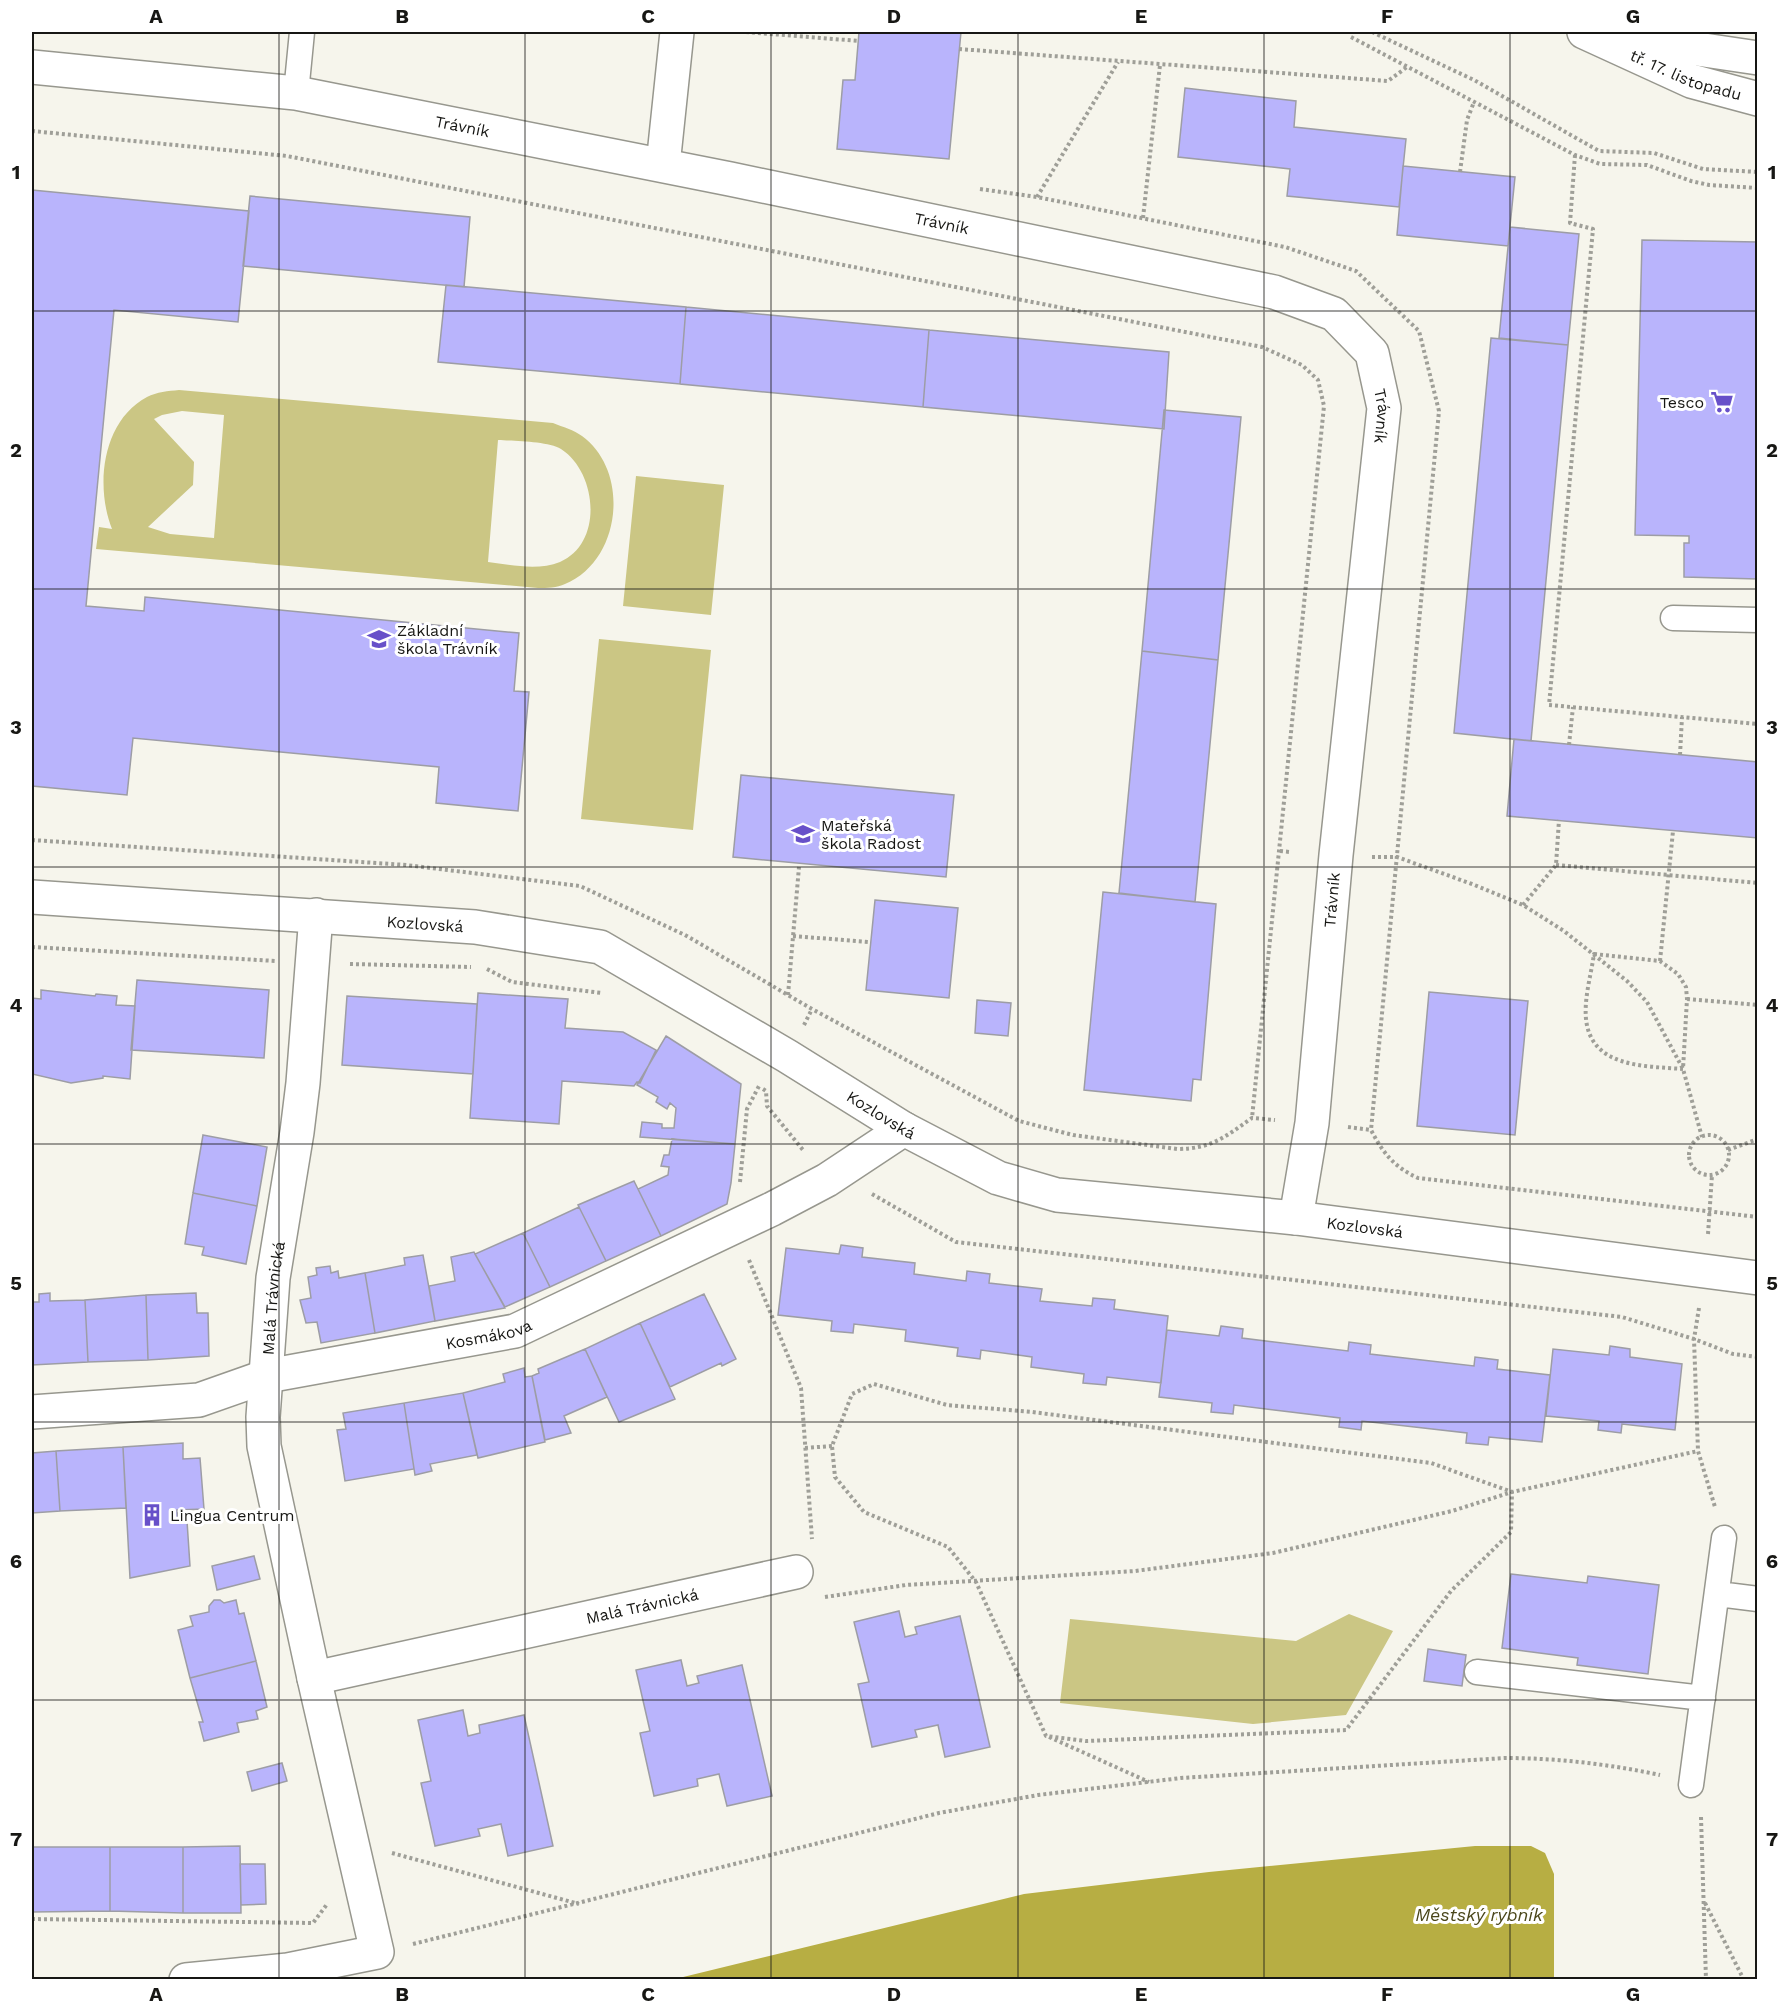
<svg xmlns="http://www.w3.org/2000/svg" width="1789" height="2011" viewBox="0 0 1789 2011" font-family="'Work Sans',sans-serif">
<rect width="100%" height="100%" fill="#f6f5ec"/>
<path fill="#cbc684" fill-rule="evenodd" d="M179 390 553 423C563 427 574 430 582 436 631 472 621 561 565 584 557 588 547 588 538 588L96 549 99 527 112 529C95 486 102 421 147 397 157 392 168 391 179 390ZM182 411 224 415 214 538 170 534 148 527 193 485 194 462 154 419 162 415ZM498 440C514 441 548 441 561 449 597 472 604 543 560 562 538 571 511 565 488 562Z
M636 476 724 485 711 615 623 606Z
M599 639 711 650 693 830 581 819Z
M1349 1614 1393 1631 1346 1715 1253 1724 1060 1703 1070 1619 1296 1641Z"/>
<path fill="#b7ae43" d="M1475 1846H1531L1545 1853 1554 1874V1979H675L1024 1894 1209 1872Z"/>
<path fill="#b9b4fc" stroke="#9d9da5" stroke-width="1.5" d="M859 32H961L949 159 837 149 843 80H855Z
M1185 88 1296 101 1294 127 1406 139 1399 207 1287 196 1290 169 1178 157Z
M1403 166 1515 177 1508 246 1397 235Z
M32 190 249 211 238 322 114 310 86 606 144 611 145 597 519 633 514 691 529 692 518 811 436 803 439 767 133 738 127 795 32 786Z
M250 196 470 217 464 287 243 266Z
M1510 227 1579 234 1568 345 1499 338Z
M1642 240 1758 242V579L1684 577V543H1689V536L1635 535Z
M446 285 686 307 680 384 438 362Z
M686 307 929 330 923 407 680 384Z
M929 330 1169 352 1164 429 923 407Z
M1491 338 1568 345 1531 741 1454 733Z
M1164 410 1241 417 1218 660 1142 651Z
M1142 651 1218 660 1195 902 1119 893Z
M1514 739 1758 762V838L1507 816Z
M741 775 954 795 946 877 733 857Z
M1103 892 1216 904 1201 1080 1193 1079 1191 1101 1084 1090Z
M875 900 958 908 949 998 866 990Z
M137 980 269 990 264 1058 131 1050Z
M41 990 95 996 96 994 117 996 116 1005 135 1006 130 1079 103 1076V1078L71 1083 32 1074V998L41 999Z
M1429 992 1528 1001 1515 1135 1417 1126Z
M478 993 568 999 565 1028 623 1032 656 1050 640 1083 637 1082 634 1086 562 1081 559 1124 470 1118Z
M347 996 477 1004 473 1074 342 1065Z
M977 1000 1011 1003 1008 1036 975 1033Z
M666 1036 741 1084 735 1144 640 1137 642 1122 662 1124V1128H674L676 1108 670 1103 667 1109 656 1102 658 1097 637 1085Z
M203 1135 267 1147 257 1206 193 1193Z
M672 1139 735 1144 731 1183 727 1204 661 1236 638 1189 668 1175 669 1167 661 1166 664 1155H669Z
M634 1181 661 1236 606 1261 578 1205Z
M193 1193 257 1206 246 1264 202 1255 204 1247 185 1244Z
M579 1207 606 1261 550 1287 523 1233Z
M523 1233 550 1287 505 1307 475 1254Z
M841 1245 863 1248 862 1257 915 1263 914 1274 966 1281 967 1271 990 1274 989 1283 1042 1289 1040 1301 1092 1306 1093 1298 1115 1300 1114 1309 1168 1316 1161 1383 1107 1377 1106 1385 1083 1383 1084 1374 1031 1367 1032 1357 981 1350 980 1359 957 1356 958 1348 905 1341 906 1330 854 1324 853 1333 831 1331 832 1321 778 1315 786 1248 839 1254Z
M474 1252 505 1308 435 1321 429 1286 455 1281 451 1257Z
M423 1255 435 1321 375 1333 365 1273 405 1265 404 1258Z
M330 1266 331 1273 338 1271 339 1278 365 1273 375 1333 321 1343 317 1322 306 1323 300 1300 311 1298 308 1277 317 1275 316 1268Z
M50 1293V1301L85 1300 88 1362 32 1365V1302H39V1294Z
M196 1293 197 1313H208L209 1356 148 1360 146 1295Z
M704 1294 736 1359 722 1366 721 1363 670 1387 640 1323Z
M146 1295 148 1360 88 1362 85 1300Z
M640 1323 675 1399 619 1422 585 1349Z
M1221 1326 1243 1329 1242 1338 1348 1351 1349 1342 1371 1345 1370 1354 1474 1366 1475 1357 1498 1360 1497 1369 1550 1375 1542 1442 1489 1437 1488 1445 1466 1443 1467 1433 1362 1421 1361 1430 1339 1427 1340 1418 1234 1405 1233 1414 1211 1412 1212 1403 1159 1397 1167 1330 1219 1336Z
M1610 1346 1630 1349V1357L1682 1364 1675 1430 1622 1424 1621 1433 1598 1430 1599 1421 1546 1416 1553 1349 1609 1355Z
M585 1349 607 1397 564 1416 571 1433 545 1440 532 1376 539 1373 538 1369Z
M524 1368 525 1377 532 1376 545 1442 478 1458 463 1393 505 1382 503 1374Z
M463 1393 477 1455 430 1464 432 1471 415 1475 404 1403Z
M404 1403 414 1469 345 1481 337 1430 346 1429 343 1413Z
M183 1443V1459L200 1458 204 1509 177 1510 178 1522 187 1521 190 1566 130 1578 123 1447Z
M123 1447 126 1508 60 1511 56 1451Z
M56 1451 60 1511 32 1513V1453Z
M254 1556 260 1579 217 1590 212 1566Z
M1511 1574 1587 1583 1588 1576 1659 1585 1648 1674 1577 1665 1578 1658 1502 1648Z
M214 1600H220L224 1603 236 1600 239 1614 244 1613 256 1661 190 1678 178 1630 193 1626 190 1616 209 1612V1606Z
M899 1611 905 1637 917 1634 915 1627 960 1616 990 1747 945 1757 938 1725 915 1730 917 1737 872 1747 858 1684 869 1682 854 1622Z
M1428 1649 1466 1655 1462 1686 1424 1681Z
M681 1660 687 1686 699 1683 697 1676 742 1665 772 1796 727 1806 719 1774 697 1779 698 1786 654 1796 640 1733 650 1731 636 1670Z
M256 1661 267 1707 256 1711 258 1719 237 1723 239 1732 204 1741 199 1722H203L190 1678Z
M463 1710 468 1736 480 1733 479 1725 524 1715 553 1846 508 1856 501 1824 478 1829 480 1836 435 1846 421 1783 431 1781 418 1720Z
M282 1763 287 1781 252 1791 247 1772Z
M240 1846 241 1913H183V1847Z
M32 1847H110V1911L32 1912Z
M110 1847H183V1913L110 1911Z
M240 1864H265L266 1904 241 1905Z"/>
<g fill="none" stroke-linecap="round" stroke-linejoin="round">
<g stroke="#97978e" stroke-width="27">
<path id="lane" d="M296 93 302 32
M1673 618 1758 620
M1718 1594 1758 1599
M1477 1672 1703 1698
M1691 1785 1724 1538"/>
</g>
<g stroke="#97978e" stroke-width="36">
<g id="street">
<path id="s1" d="M32 67 296 93 730 179 1274 292 1334 314 1372 353 1384 408 1336 855 1312 1123 1296 1218"/>
<path d="M663 165 677 32"/>
<path id="s2" d="M32 897 475 927 600 947 787 1056 904 1129 998 1178 1057 1195 1296 1218 1758 1278"/>
<path id="s3" d="M32 1412 199 1400 267 1376 515 1331 772 1209 827 1180 904 1129"/>
<path id="s4" d="M314 1678 796 1572"/>
<path id="s5" d="M186 1980 288 1970 377 1952 314 1678 264 1446 263 1417 273 1278 297 1132 303 1083 316 915"/>
</g>
</g>
<g stroke="#97978e" stroke-width="36">
<g id="secondary">
<path id="s6" d="M1584 32 1691 81 1758 99"/>
<path d="M1620 32 1677 46 1758 58"/>
</g>
</g>
<path stroke="#9f9f98" stroke-width="4" stroke-dasharray="3 3" stroke-linecap="butt" d="M746 32 859 41
M1372 32 1474 80 1599 151 1654 153 1703 169 1758 172
M1351 37 1575 155 1600 164 1647 165 1691 181 1709 185 1758 188
M959 49 1388 81 1407 67
M32 131 287 156 1262 347 1302 365 1318 380 1324 406 1252 1118
M1575 155 1570 223 1593 229 1549 705 1758 724
M1460 172 1467 120 1474 102
M980 189 1037 197 1285 247 1356 271 1419 331 1439 411 1371 1130C1383 1153 1394 1167 1418 1178L1758 1217
M1037 197 1118 62
M1143 218 1160 65
M1569 745 1573 707
M1680 755 1682 717
M32 840 406 865 580 886 685 935 812 1009 1019 1121 1073 1135 1177 1149C1211 1149 1225 1137 1252 1118L1275 1120
M1280 851 1290 852
M1372 857H1397L1472 884 1523 905 1564 931 1627 981 1647 1002 1683 1069 1702 1137
M1556 865 1758 883
M1523 905 1556 865 1559 820
M793 936 869 942
M32 947 276 961
M1594 954 1660 961 1678 974 1686 987 1687 999 1683 1069C1645 1066 1591 1068 1586 1019 1584 998 1591 975 1594 954Z
M1660 961 1673 831
M350 964 471 967
M487 969 512 982 602 993
M788 995 799 867
M1687 999 1758 1005
M804 1025 812 1009
M763 1089 766 1091 767 1106 803 1150
M1348 1127 1371 1130
M1689 1155a20 20 0 1 1 40 0a20 20 0 1 1-40 0Z
M1728 1150 1758 1139
M740 1182 747 1109 759 1086
M872 1194 956 1242 1622 1317 1694 1339 1733 1354 1758 1357
M1708 1234 1712 1175
M749 1260 801 1388 812 1539
M1699 1308 1694 1339 1698 1451 1715 1507
M874 1384 947 1405 1032 1412 1431 1463 1512 1492 1511 1532 1451 1591 1346 1730 1086 1741 1046 1736 976 1582 948 1547 864 1512 835 1477 832 1446 852 1394Z
M805 1448 832 1446
M825 1597 906 1585 1135 1571 1273 1553 1452 1511 1512 1492 1698 1451
M1049 1737 1149 1782
M1701 1817 1706 1980
M392 1853 579 1904
M1705 1903 1744 1980
M32 1919 313 1923 328 1903
M413 1944 939 1813 1038 1795 1181 1778 1505 1758C1557 1758 1608 1764 1660 1775"/>
<use href="#lane" stroke="#fff" stroke-width="24"/>
<use href="#street" stroke="#fff" stroke-width="33"/>
<use href="#secondary" stroke="#fff" stroke-width="33"/>
</g>
<path fill="none" stroke="#171714" stroke-width="1.5" stroke-opacity="0.55" d="M279 32V1980M525 32V1980M771 32V1980M1018 32V1980M1264 32V1980M1510 32V1980M32 311H1758M32 589H1758M32 867H1758M32 1144H1758M32 1422H1758M32 1700H1758"/>
<defs>
<g id="supermarket-bare" transform="scale(1.8)"><path d="M-6-5.5h2.5l.6 2H6L4.5 2H-2.5L-4.4-4H-6ZM-1.5 3.2a1.3 1.3 0 1 0 .1 0ZM3 3.2a1.3 1.3 0 1 0 .1 0Z" fill="#6750c9" stroke="#fff" stroke-width="2.5" paint-order="stroke"/></g>
<g id="school-bare" transform="scale(1.8)"><path d="M0-5L7-2L0 1L-7-2ZM-4 1L0 2.5L4 1V4Q0 6-4 4Z" fill="#6750c9" stroke="#fff" stroke-width="2.5" paint-order="stroke"/></g>
<g id="building-bare" transform="scale(1.8)"><path d="M-4-6H4V6H1V3H-1V6H-4ZM-2.5-4.3h1.7v1.8h-1.7ZM.8-4.3h1.7v1.8H.8ZM-2.5-1h1.7V.8h-1.7ZM.8-1h1.7V.8H.8Z" fill="#6750c9" stroke="#fff" stroke-width="2.5" paint-order="stroke"/></g>
</defs>
<g fill-rule="evenodd">
<use href="#supermarket-bare" x="1722" y="402"/>
<use href="#school-bare" x="379" y="639"/>
<use href="#school-bare" x="803" y="834"/>
<use href="#building-bare" x="152" y="1515"/>
</g>
<g text-anchor="middle" dominant-baseline="central" stroke-width="6" stroke-linejoin="round" paint-order="stroke">
<g font-size="16" fill="#171714" stroke="#fff">
<text stroke="none"><textPath href="#s6" startOffset="111">tř. 17. listopadu</textPath></text>
<text stroke="none"><textPath href="#s1" startOffset="435">Trávník</textPath></text>
<text stroke="none"><textPath href="#s1" startOffset="924">Trávník</textPath></text>
<text stroke="none"><textPath href="#s1" startOffset="1446">Trávník</textPath></text>
<text transform="translate(1332 900) rotate(-85)">Trávník</text>
<text stroke="none"><textPath href="#s2" startOffset="394">Kozlovská</textPath></text>
<text stroke="none"><textPath href="#s2" startOffset="898">Kozlovská</textPath></text>
<text stroke="none"><textPath href="#s2" startOffset="1402">Kozlovská</textPath></text>
<text stroke="none"><textPath href="#s5" startOffset="860">Malá Trávnická</textPath></text>
<text stroke="none"><textPath href="#s3" startOffset="465">Kosmákova</textPath></text>
<text stroke="none"><textPath href="#s4" startOffset="336">Malá Trávnická</textPath></text>
</g>
<g font-size="16" fill="#171714" stroke="#fff" text-anchor="start">
<text x="1704" y="402" text-anchor="end">Tesco</text>
<text x="397" y="630">Základní<tspan x="397" dy="18">škola Trávník</tspan></text>
<text x="821" y="825">Mateřská<tspan x="821" dy="18">škola Radost</tspan></text>
<text x="170" y="1515">Lingua Centrum</text>
</g>
<g font-size="18" font-style="italic" fill="#4a461a" stroke="#fff">
<text x="1479" y="1914">Městský rybník</text>
</g>
</g>
<rect width="1789" height="2011" fill="none" stroke="#ffffff" stroke-width="66"/>
<rect x="33" y="33" width="1723" height="1945" fill="none" stroke="#171714" stroke-width="2"/>
<g font-size="20" text-anchor="middle" font-weight="bold" fill="#171714">
<text x="156" y="23">A</text>
<text x="402" y="23">B</text>
<text x="648" y="23">C</text>
<text x="894" y="23">D</text>
<text x="1141" y="23">E</text>
<text x="1387" y="23">F</text>
<text x="1633" y="23">G</text>
<text x="16" y="179">1</text>
<text x="1772" y="179">1</text>
<text x="16" y="457">2</text>
<text x="1772" y="457">2</text>
<text x="16" y="734">3</text>
<text x="1772" y="734">3</text>
<text x="16" y="1012">4</text>
<text x="1772" y="1012">4</text>
<text x="16" y="1290">5</text>
<text x="1772" y="1290">5</text>
<text x="16" y="1568">6</text>
<text x="1772" y="1568">6</text>
<text x="16" y="1846">7</text>
<text x="1772" y="1846">7</text>
<text x="156" y="2001">A</text>
<text x="402" y="2001">B</text>
<text x="648" y="2001">C</text>
<text x="894" y="2001">D</text>
<text x="1141" y="2001">E</text>
<text x="1387" y="2001">F</text>
<text x="1633" y="2001">G</text>
</g>
</svg>
